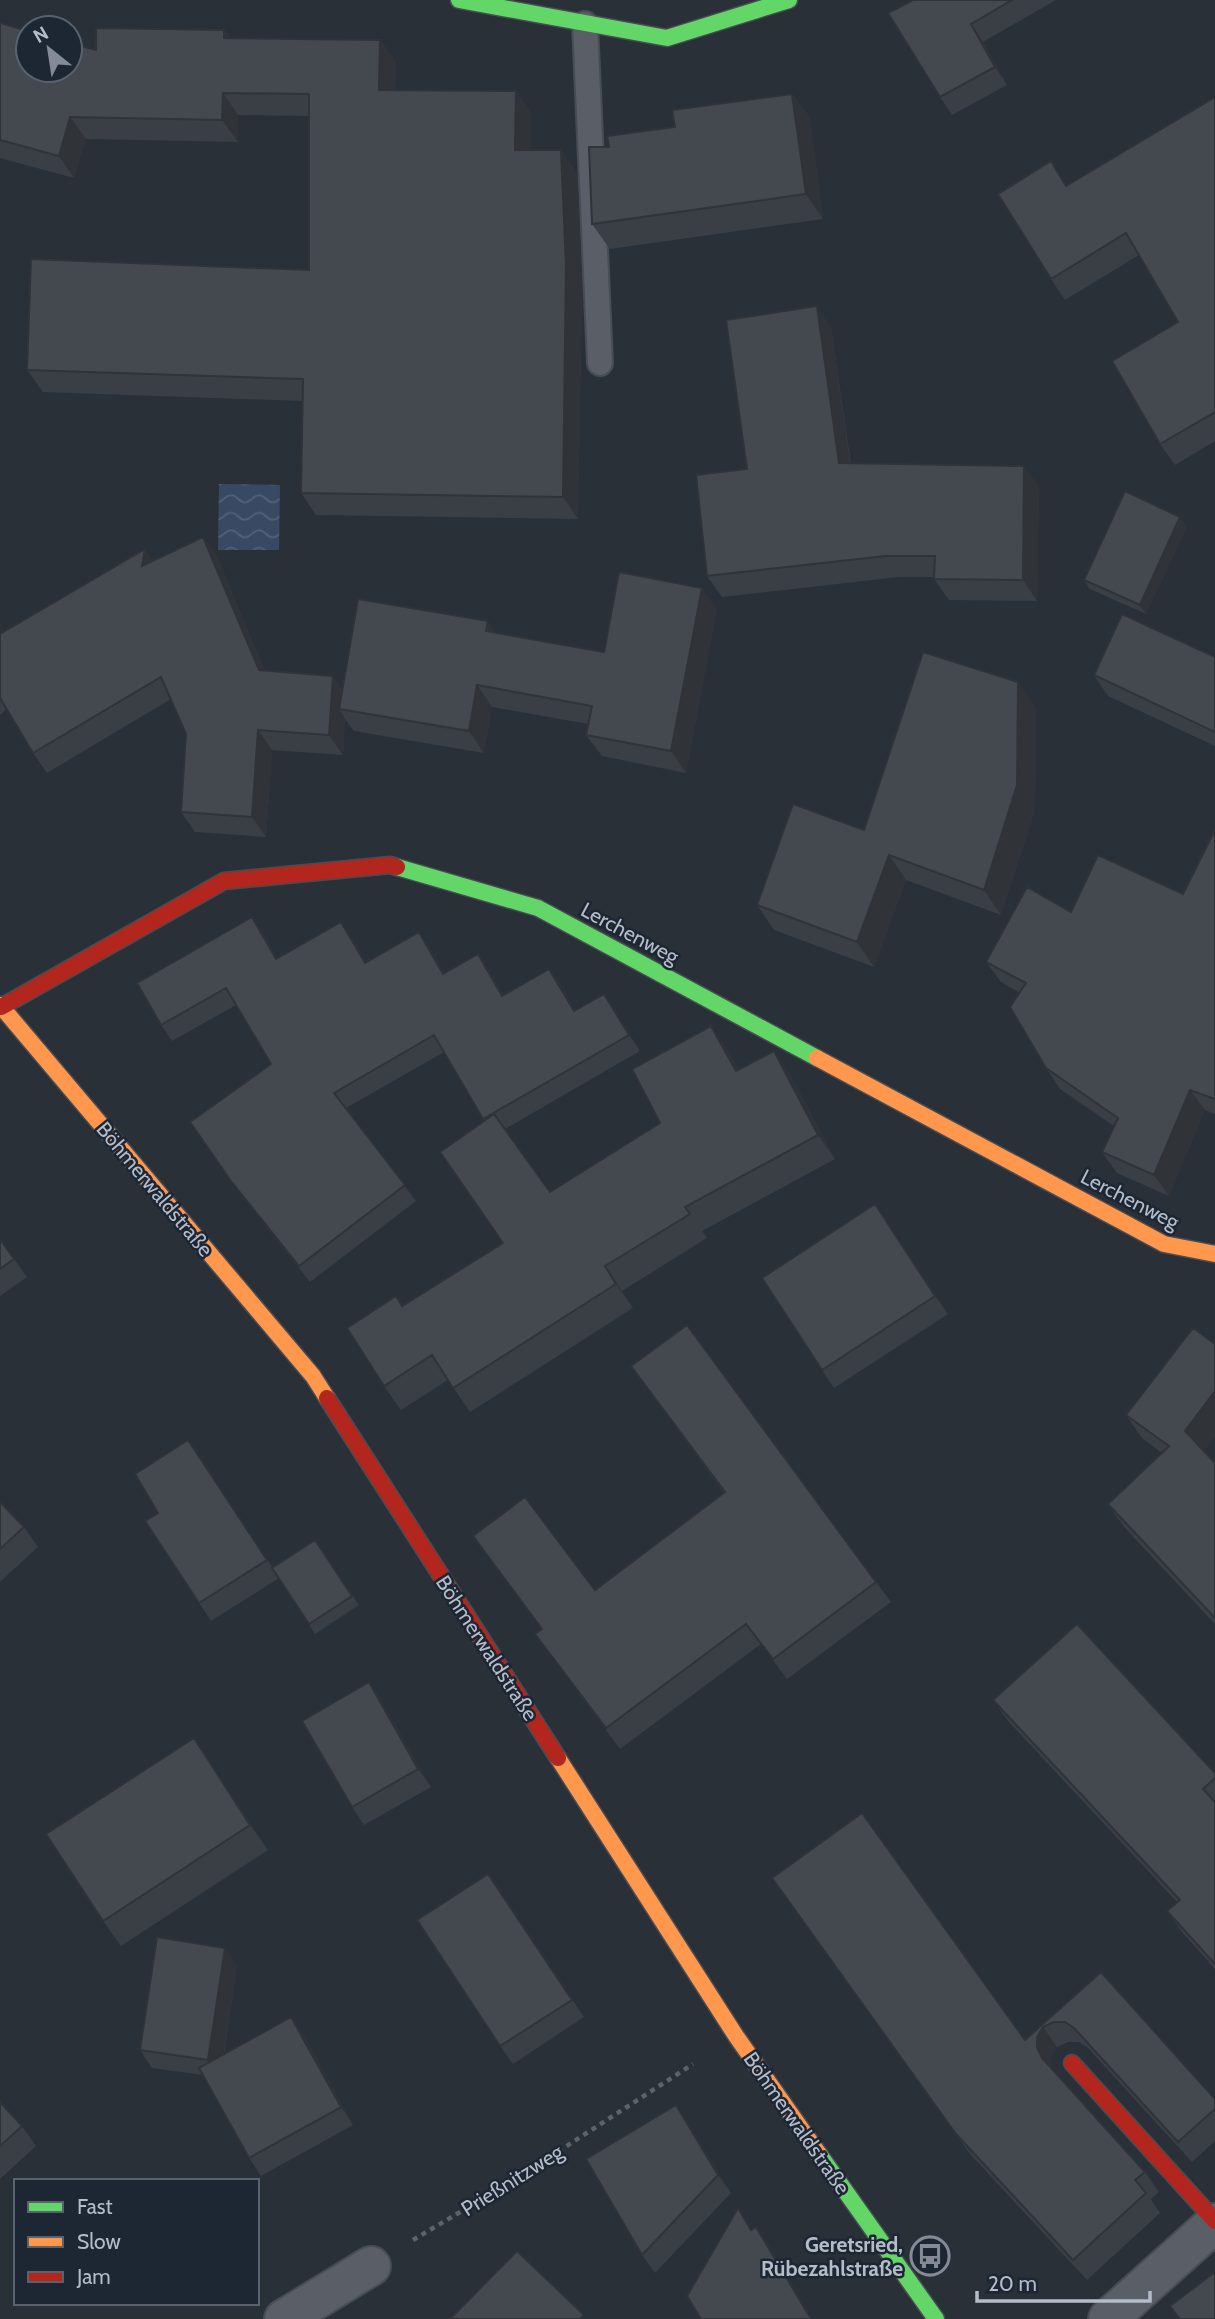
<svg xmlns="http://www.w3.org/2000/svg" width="1215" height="2319" viewBox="0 0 1215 2319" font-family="Cabin,sans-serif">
<defs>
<pattern id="water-waves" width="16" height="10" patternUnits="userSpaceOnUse" patternTransform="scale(1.75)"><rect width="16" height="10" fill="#384963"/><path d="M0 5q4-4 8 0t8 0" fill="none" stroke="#526178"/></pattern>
</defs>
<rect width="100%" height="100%" fill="#2a3038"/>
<path fill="url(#water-waves)" d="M219 484 280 485 279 550H218Z"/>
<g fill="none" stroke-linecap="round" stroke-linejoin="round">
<g stroke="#484c53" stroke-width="28">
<path id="lane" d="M585 24 600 363"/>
</g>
<g stroke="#484c53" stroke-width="42">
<path id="street" d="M284 2319 371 2266
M1108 2319 1215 2223"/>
</g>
<g stroke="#484c53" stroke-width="19">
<path id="fast" d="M459 0 667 38 789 0
M397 867 538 908 817 1058
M819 2154 936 2319"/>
</g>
<g stroke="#484c53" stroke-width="19">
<path id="slow" d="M0 1005 313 1376 327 1398
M817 1058 1164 1244 1215 1254
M558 1758 736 2036 819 2154"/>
</g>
<g stroke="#484c53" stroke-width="19">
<path id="jam" d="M1 1007 224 881 390 865 397 867
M327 1398 558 1758
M1072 2063 1215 2221"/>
</g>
<path stroke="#5d636a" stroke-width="4.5" stroke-dasharray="5 5" stroke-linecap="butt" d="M413 2240 519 2177 693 2064"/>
<use href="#lane" stroke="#5a5e66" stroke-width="24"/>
<use href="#street" stroke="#5a5e66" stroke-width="38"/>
<use href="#fast" stroke="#63d668" stroke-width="16"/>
<use href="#slow" stroke="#ff974d" stroke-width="16"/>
<use href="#jam" stroke="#b3261e" stroke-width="16"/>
</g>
<path fill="#3a3f45" d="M913 0H1056L983 42 1007 85 952 115 940 97Z
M0 23 96 50 224 30 230 38 380 40 396 62 395 90 516 91 531 113V150L577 172 582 287 578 519 316 515 301 493 302 401 43 392 27 370 309 270V116L238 115V142L86 139 74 178 0 158Z
M792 94 810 118 823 219 610 249 592 224 609 147 675 127Z
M1215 97V441L1175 465 1160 444 1178 322 1139 255 1065 300 1051 279 1068 185Z
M831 327 851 464 1039 486 1037 601 949 600 934 579V577H899L722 597 707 576 747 469Z
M1187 527 1146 614 1090 589 1084 580Z
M203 537 217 556 265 671 342 689 496 633 604 652 717 609 686 773 602 756 586 735 588 724 492 707 484 753 354 731 345 719 343 755 272 750 266 837 195 832 181 812 186 734 171 699 47 773 33 753 7 709 0 715V634Z
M1215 657V746L1108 696 1094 675Z
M1036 707 1035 810 1001 915 906 880 874 967 774 930 757 905 864 830Z
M1215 830V1114L1205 1110 1169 1196 1117 1173 1102 1152 1114 1126 1060 1089 1046 1068 1020 993 1001 982 986 962 1071 912 1183 894Z
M252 917 263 933 277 958 352 938 366 963 430 948 444 973 489 970 503 995 549 969 560 984 575 1010 604 994 615 1010 640 1051 505 1129 550 1192 660 1123 711 1026 728 1050 739 1070 774 1051 791 1076 835 1159 702 1231 707 1238 622 1291 633 1308 470 1412 448 1380 401 1410 384 1386 403 1306 503 1243 484 1121 444 1052 346 1108 416 1201 310 1282 242 1196 190 1122 271 1064 236 1005 172 1041 161 1025Z
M887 1222 948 1314 834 1388 822 1370Z
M0 1239 27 1277 0 1296Z
M1215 1344V1436L1204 1451 1215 1463V1624L1124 1527 1108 1504 1162 1453 1142 1438 1126 1415Z
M631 1366 876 1582 891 1602 787 1679 761 1644 620 1749 535 1634 542 1630 473 1536 595 1590 724 1493Z
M201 1458 273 1568 315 1540 359 1605 315 1634 279 1578 211 1621 199 1603 158 1513Z
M0 1502 24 1527 38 1547 0 1582Z
M369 1682 381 1700 431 1787 364 1825 352 1807Z
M993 1700 1215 1773V1969L1182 1932 1167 1911 1177 1902 1008 1721Z
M194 1738 268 1850 121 1946 103 1921Z
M488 1874 584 2017 513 2064 500 2046Z
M772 1878 1025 2040 1101 1972 1215 2099V2141L1192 2162 1088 2048 1079 2042H1068L1057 2047 1051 2057V2067L1145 2172 1159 2192 1151 2199 1160 2213 1087 2280 970 2154Z
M225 1948 237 1966 224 2055 304 2035 353 2125 261 2176 249 2158 203 2075 152 2068 140 2050Z
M0 2102 22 2126 36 2146 0 2179Z
M676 2105 688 2123 731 2193 655 2273 642 2255Z"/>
<path fill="#303338" d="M971 24 983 42 1007 85 995 67Z
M224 30 239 52 224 38Z
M380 40 396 62 394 112 379 90Z
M516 91 531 113V172L515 150Z
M223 93 238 115V142L222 120Z
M792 94 810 118 823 219 806 194Z
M70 117 86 139 74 178 59 156Z
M561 150 577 172 582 287 578 519 563 497Z
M817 306 831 327 853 484 839 463Z
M1024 466 1039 486 1037 601 1023 580Z
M1180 517 1187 527 1146 614 1140 605Z
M203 537 217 556 273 690 259 670Z
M145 549 159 569 142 566Z
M702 588 717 609 686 773 671 751Z
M488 621 503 643 486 631Z
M333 676 347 696 339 709 345 719 343 755 329 735Z
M1018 682 1036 707 1035 810 1001 915 984 890Z
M477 685 492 707 484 753 469 731Z
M258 730 272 750 266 837 252 817Z
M889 855 906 880 874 967 857 942Z
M252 917 263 933 287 975 276 959Z
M341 922 352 938 376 979 365 963Z
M419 932 430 948 454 990 443 974Z
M478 954 489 970 513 1012 502 996Z
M549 969 560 984 585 1027 574 1011Z
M604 994 615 1010 640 1051 629 1035Z
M711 1026 728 1050 753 1095 736 1071Z
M774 1051 791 1076 835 1159 818 1135Z
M1190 1090 1205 1110 1169 1196 1154 1175Z
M875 1204 887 1222 948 1314 935 1296Z
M605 1266 622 1291 633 1308 616 1284Z
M1215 1391V1436L1201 1455 1185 1431Z
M188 1440 201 1458 279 1578 267 1560Z
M369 1682 381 1700 431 1787 418 1769Z
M194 1738 211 1763 268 1850 250 1825Z
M225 1948 237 1966 220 2078 208 2060Z
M291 2017 304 2035 353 2125 341 2107Z
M1043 2027 1057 2047 1051 2057V2067L1042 2058 1037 2047V2037Z
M676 2105 688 2123 731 2193 718 2175Z
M756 2227 769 2245 813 2319H811Z"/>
<path fill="#444950" stroke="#303338" stroke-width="2" d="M913 0H1012L971 24 995 67 940 97 888 13Z
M0 23 28 31V70H70V43L96 50V28L224 30V38L380 40 379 90 516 91 515 150H561L566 265 563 497 301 493 303 379 27 370 31 259 309 270V94L223 93 222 120 70 117 59 156 0 140Z
M792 94 806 194 592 224 589 147H609L607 136 675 127 672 110Z
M1215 97V412L1160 444 1112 361 1178 322 1126 233 1051 279 998 194 1051 161 1066 186Z
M817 306 839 463 1024 466 1023 580 934 579 935 556H885L707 576 696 475 747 469 726 320Z
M1125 491 1180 517 1140 605 1084 580Z
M203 537 259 670 333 676 329 735 258 730 252 817 181 812 186 734 161 677 33 753 0 698V634L145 549 142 566Z
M619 572 702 588 671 751 586 735 592 706 477 685 469 731 339 709 358 599 488 621 486 631 604 652Z
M1122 614 1215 657V732L1094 675Z
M923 652 1018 682 1017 785 984 890 889 855 857 942 757 905 793 804 864 830Z
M1215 830V1099L1190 1090 1154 1175 1102 1152 1118 1118 1046 1068 1010 1007 1026 983 986 962 1027 887 1071 912 1098 855 1183 894Z
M252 917 276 959 341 922 365 963 419 932 443 974 478 954 502 996 549 969 574 1011 604 994 629 1035 483 1119 434 1035 334 1093 405 1185 299 1266 231 1181 190 1122 271 1064 226 988 161 1025 137 983Z
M711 1026 736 1071 774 1051 818 1135 685 1207 690 1214 605 1266 616 1284 453 1388 432 1355 384 1386 347 1328 396 1296 402 1306 503 1243 440 1152 494 1114 550 1192 660 1123 632 1069Z
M875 1204 935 1296 822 1370 762 1278Z
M0 1239 14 1259 0 1269Z
M687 1325 876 1582 773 1659 746 1624 606 1728 535 1634 542 1629 473 1536 525 1497 595 1590 725 1492 631 1366Z
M1193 1328 1215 1344V1391L1185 1431 1215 1463V1618L1108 1504 1169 1446 1126 1415Z
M188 1440 267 1560 199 1603 145 1521 158 1513 135 1474Z
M0 1502 24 1527 0 1549Z
M315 1540 352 1596 309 1624 272 1568Z
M1077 1624 1215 1773V1778L1203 1789 1215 1802V1964L1167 1911 1180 1900 993 1700Z
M369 1682 418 1769 352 1807 302 1721Z
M194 1738 250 1825 103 1921 46 1834Z
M862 1813 1025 2040 1101 1972 1215 2099V2109L1178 2142 1074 2028 1065 2022H1054L1043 2027 1037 2037V2047L1042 2058 1145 2172 1135 2180 1146 2193 1073 2260 956 2134 772 1878Z
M488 1874 572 2000 500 2046 417 1920Z
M157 1937 225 1948 208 2060 140 2050Z
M291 2017 341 2107 249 2158 199 2068Z
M0 2102 22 2126 0 2146Z
M676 2105 718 2175 642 2255 586 2159Z
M738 2208 751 2230 756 2227 811 2319H701L687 2296Z
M517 2251 584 2315 580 2319H450Z
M1215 2272V2319H1180L1170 2306Z"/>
<defs>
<g id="bus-ring" transform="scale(2.0125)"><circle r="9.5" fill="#1d2633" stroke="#848b96" stroke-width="1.5"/><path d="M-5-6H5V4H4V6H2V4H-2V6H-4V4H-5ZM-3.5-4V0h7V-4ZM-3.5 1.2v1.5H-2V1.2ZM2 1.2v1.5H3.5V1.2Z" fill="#848b96"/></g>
</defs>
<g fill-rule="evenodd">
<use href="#bus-ring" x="930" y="2256"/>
</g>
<g text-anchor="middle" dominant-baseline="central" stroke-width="5" stroke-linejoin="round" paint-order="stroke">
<g font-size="21" fill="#b4bcc9" stroke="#1d2633">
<text transform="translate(630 933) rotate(28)">Lerchenweg</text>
<text transform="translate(155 1189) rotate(50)">Böhmerwaldstraße</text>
<text transform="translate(1130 1199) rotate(27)">Lerchenweg</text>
<text transform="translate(487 1648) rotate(57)">Böhmerwaldstraße</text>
<text transform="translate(797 2123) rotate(55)">Böhmerwaldstraße</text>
<text transform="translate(512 2180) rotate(-32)">Prießnitzweg</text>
</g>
<g font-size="21" font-weight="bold" fill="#b4bcc9" stroke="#1d2633" text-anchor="end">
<text x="903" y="2244">Geretsried,<tspan x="903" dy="24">Rübezahlstraße</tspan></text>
</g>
</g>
<rect x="14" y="2179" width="245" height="126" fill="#1d2633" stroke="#59626f" stroke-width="2"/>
<rect x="28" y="2202" width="35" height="10" fill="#63d668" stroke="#59626f" stroke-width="2"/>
<text x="77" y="2214" font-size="21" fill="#b4bcc9">Fast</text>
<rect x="28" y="2237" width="35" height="10" fill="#ff974d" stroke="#59626f" stroke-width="2"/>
<text x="77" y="2249" font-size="21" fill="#b4bcc9">Slow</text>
<rect x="28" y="2272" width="35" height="10" fill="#b3261e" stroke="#59626f" stroke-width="2"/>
<text x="77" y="2284" font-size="21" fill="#b4bcc9">Jam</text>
<g transform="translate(49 49) rotate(330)"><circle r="33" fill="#1d2633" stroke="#59626f" stroke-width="2"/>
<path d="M0-5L12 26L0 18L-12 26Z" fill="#848b96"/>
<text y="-10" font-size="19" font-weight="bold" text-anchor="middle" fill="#b4bcc9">N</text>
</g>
<path d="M977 2291v10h173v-10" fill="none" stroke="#b4bcc9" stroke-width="3.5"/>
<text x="988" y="2291" font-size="21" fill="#b4bcc9" stroke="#1d2633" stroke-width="5" paint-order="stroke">20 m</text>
</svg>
